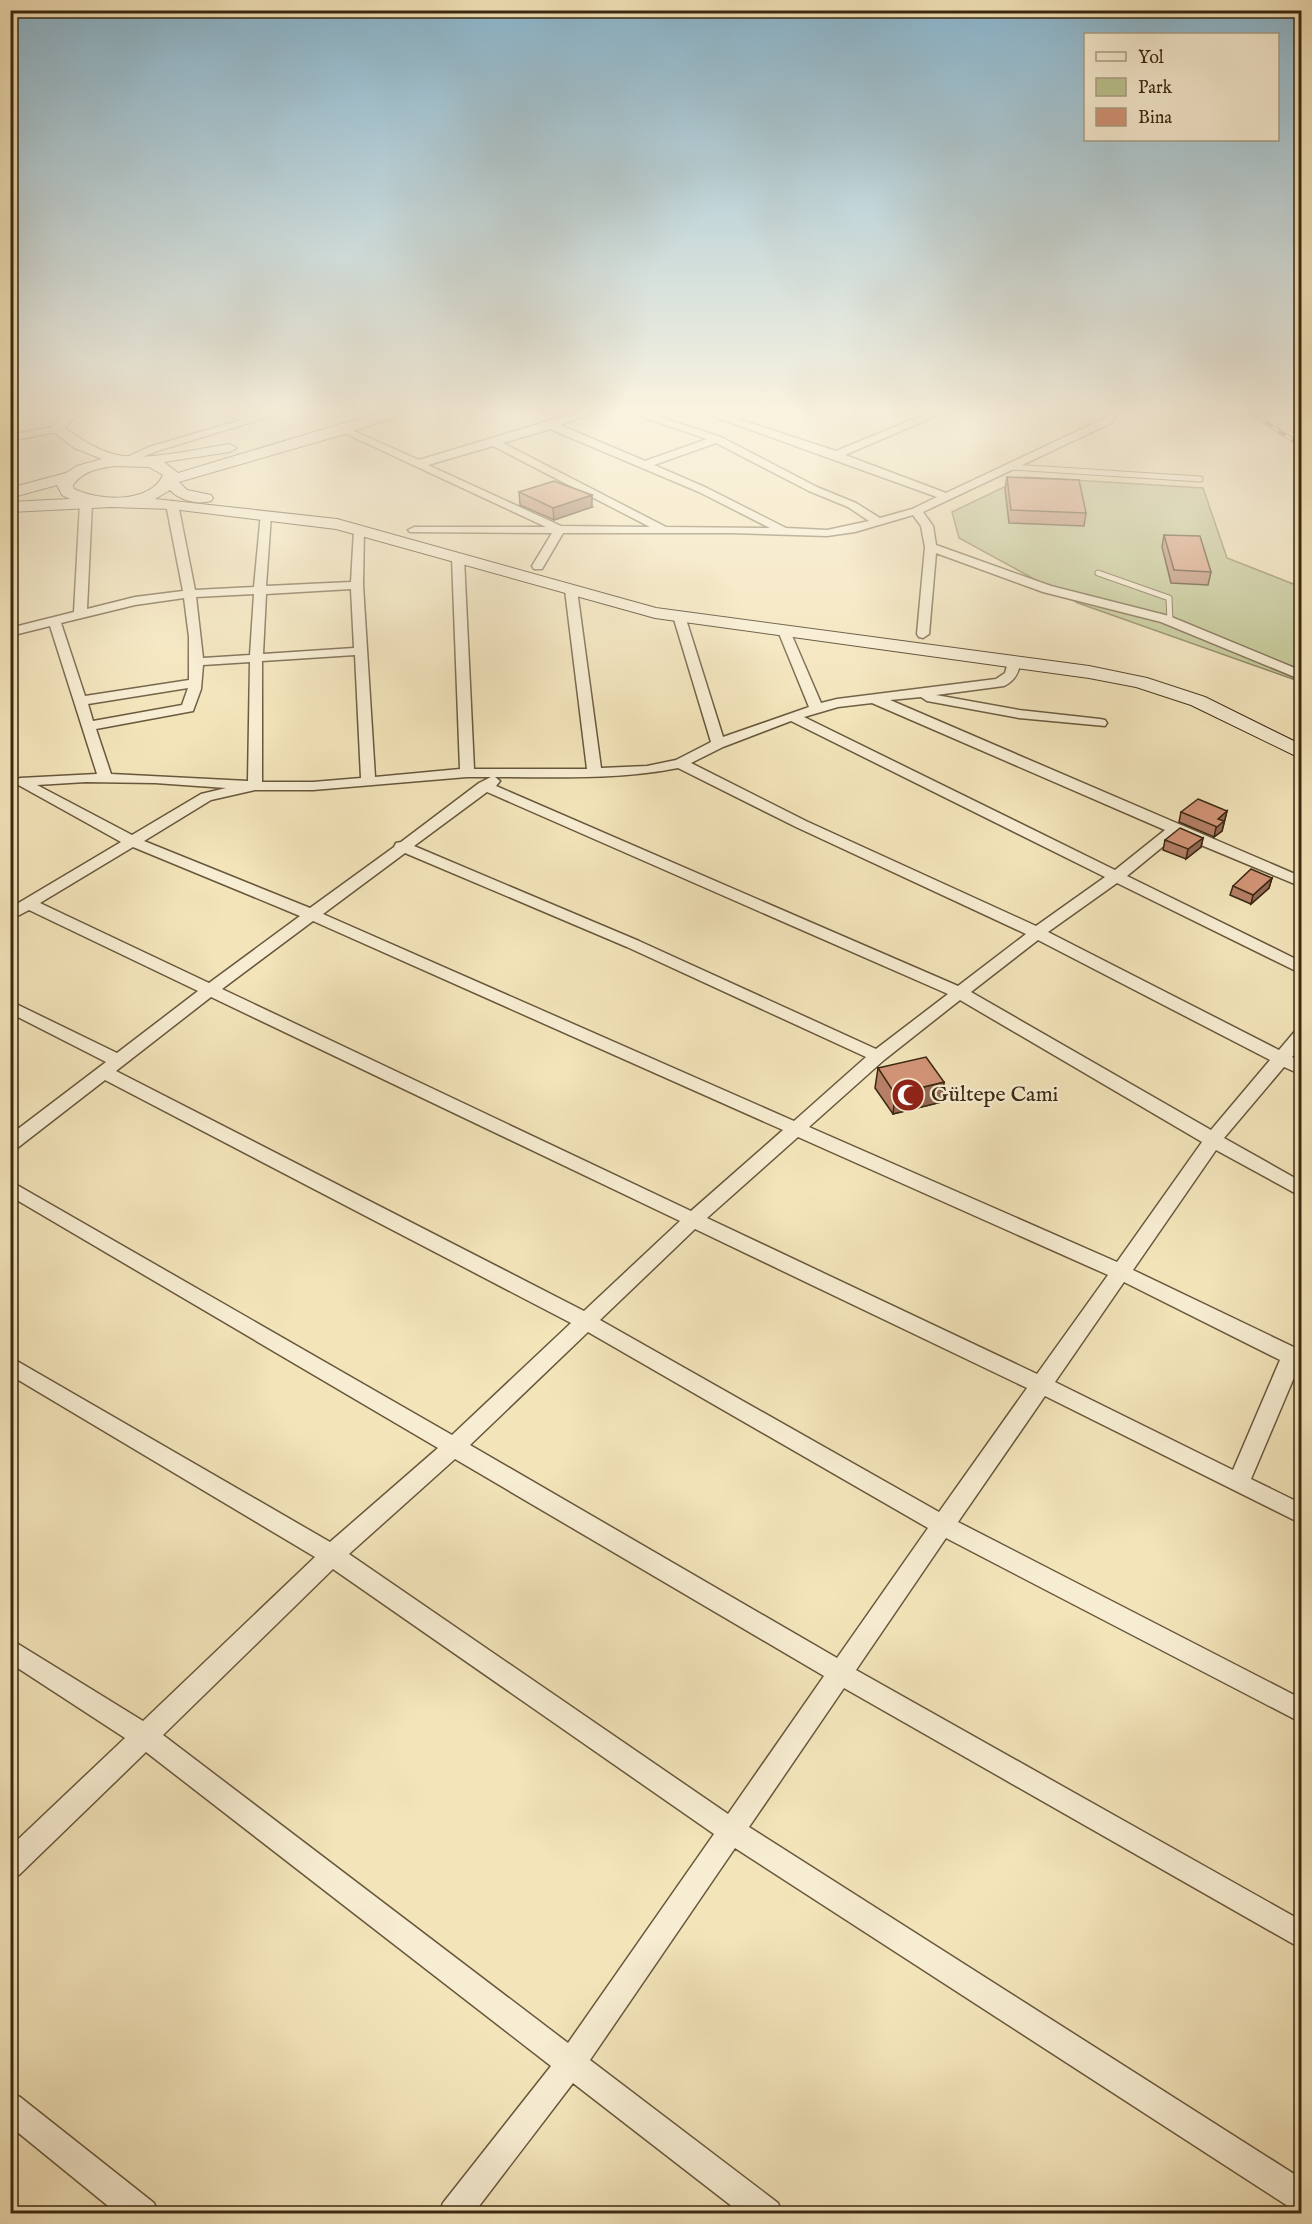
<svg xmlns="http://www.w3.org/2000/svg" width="1312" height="2224" viewBox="0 0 1312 2224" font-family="'IM FELL English',serif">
<rect width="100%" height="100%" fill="#f3e4ba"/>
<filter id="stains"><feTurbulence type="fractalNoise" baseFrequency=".00333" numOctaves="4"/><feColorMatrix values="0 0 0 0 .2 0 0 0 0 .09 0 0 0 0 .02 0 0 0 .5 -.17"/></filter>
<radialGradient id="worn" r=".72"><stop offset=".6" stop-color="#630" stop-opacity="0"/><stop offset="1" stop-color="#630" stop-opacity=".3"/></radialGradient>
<path fill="#bcc48f" stroke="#7b7650" stroke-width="1.5" d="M1025 477 1203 488 1227 558 1301 587V682L1078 603 959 538 952 512Z"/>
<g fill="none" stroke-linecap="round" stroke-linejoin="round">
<g stroke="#68573b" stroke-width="7">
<path id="lane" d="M1011 467 1200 479
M1098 573 1169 598 1170 622"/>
</g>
<g stroke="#68573b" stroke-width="3">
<path id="street" d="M210 409H227L252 417 277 409H294L157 451 127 463 123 464 118 461 149 447 241 420Z
M588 409H604L560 425 645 461 707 439 619 409H635L721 437 817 487 856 503 880 518 912 509 937 497 693 409H709L728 416 744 409H758L738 419 836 451 938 409H952L845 455 946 493 1103 419 1107 415V409H1117V415L1111 423 923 512 933 526 936 545 1051 586 1169 616 1302 671V680L1161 622 1043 592 936 553 929 634 923 638 919 637 917 634 925 547 921 526 913 515 855 532 827 536 730 533H563L542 569H534L532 566 552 533 410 532 408 530 414 527H546L338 430 347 428 419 460ZM550 429 699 492 770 528 666 527 503 443ZM716 443 809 491 848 507 869 521 827 530 786 528 707 488 654 465ZM493 446 650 527 561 526 428 465Z
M57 426 61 427V431L10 441V435Z
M86 500 92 503 87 609 135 597 183 591 166 504 168 502 172 501 178 504 195 590 254 587 261 513H269L271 515 266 586 351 582 354 530 360 527 364 528 363 585 375 777 460 769 452 558 458 554 464 558 474 769H587L565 590 571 586 577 590 601 768 647 766 676 760 711 742 673 616 675 613 679 612 685 616 723 737 809 707 778 631 780 628 784 627 790 631 821 703 837 699 996 679 1005 673 1008 662 1014 658 1020 662C1019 674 1014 681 1004 686L936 695 1019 710 1100 719 1105 720 1107 723 1105 726 1019 718 927 701 921 697 890 700 1302 877V887L1177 835 1127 876 1302 962V974L1117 883 1048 932 1279 1050 1296 1030 1302 1029V1046L1292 1057 1302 1062V1075L1284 1067 1224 1138 1302 1182V1197L1216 1150 1133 1270 1302 1351V1369L1298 1368 1251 1479 1302 1504V1524L1045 1396 958 1522 1302 1699V1723L946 1538 856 1670 1302 1921V1949L844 1688 749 1827 1302 2179V2212L1291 2208 735 1848 590 2060 778 2203 782 2214H742L573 2083 473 2214H439L443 2203 551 2066 146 1752 19 1875 10 1879V1847L125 1738 10 1663V1639L143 1721 315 1557 10 1375V1357L330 1542 438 1448 10 1196V1181L452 1435 571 1323 105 1080 16 1149 10 1151V1135L106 1062 10 1013V1001L117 1053 198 991 29 910 10 920V908L121 842 13 782 20 778 97 774 50 626 10 636V628L74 612 80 503ZM351 589 354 648 263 654 266 594ZM254 594 250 655 203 658 196 597ZM184 598 189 637V680L85 696 61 623 135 605ZM355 655 361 778 313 782H262V661ZM250 662 248 781 111 774 96 729 193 711 201 689 203 665ZM188 688 182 705 93 721 88 704ZM872 703 1165 830 1115 870 804 717 838 707ZM791 721 1105 877 1036 926 806 821 691 763 723 747ZM678 768 796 827 1026 934 958 986 496 786 500 781 495 777C556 777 618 780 678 768ZM467 777H491L479 783 401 842 396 843 394 847 310 908 144 841 211 800 255 790H313ZM86 782 155 783 226 788 201 794 132 835 37 785ZM487 792 948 994 876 1049 639 941 414 846ZM133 847 300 916 209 983 40 903ZM405 853 627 947 866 1057 794 1121 323 914ZM313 921 783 1130 691 1211 222 989ZM1038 940 1270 1060 1211 1130 971 992ZM211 997 680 1221 584 1311 116 1071ZM960 1000 1202 1142 1117 1262 809 1127 884 1060ZM798 1137 1108 1275 1037 1374 707 1218ZM695 1229 1027 1388 939 1512 600 1320ZM1124 1282 1280 1360 1233 1470 1055 1382ZM588 1332 928 1528 837 1658 470 1445ZM455 1459 824 1676 728 1814 349 1554ZM333 1569 714 1834 568 2043 163 1735Z
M10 2093 20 2097 154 2203 158 2214H118L10 2126Z"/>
</g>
<g stroke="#3a2811" stroke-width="2">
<path id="secondary" d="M73 409H93L72 420 65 428C82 440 103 454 124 456 150 460 201 448 230 444L237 448 230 452 164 462 178 473 391 409H413L411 412 345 434 179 482 187 490 211 495 213 498 211 501C197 505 179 500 170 490L155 499 337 519 656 608 1089 666 1147 678 1205 697 1302 745V759L1191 705 1136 687 1089 678 655 618 336 529 172 509 111 507 10 512V502L70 499 62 495 57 485 10 498V488L66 473 77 466 102 459 74 448 50 429 62 414ZM115 466 149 467 163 475C150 504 99 501 74 489L73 485C83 471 99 468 115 466Z"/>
</g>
<use href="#lane" stroke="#f7edd2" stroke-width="5"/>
<use href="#street" fill="#f7edd2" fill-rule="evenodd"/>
<use href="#secondary" fill="#f7edd2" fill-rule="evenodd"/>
<g stroke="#3a2811" stroke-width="4.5">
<path id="rail" d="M1245 409 1302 446"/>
</g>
<use href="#rail" stroke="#f7edd2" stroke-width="3" stroke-dasharray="8" stroke-linecap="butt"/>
</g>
<path fill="#b57f66" stroke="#3a2811" stroke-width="1.5" d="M1007 477 1086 513 1084 526 1009 523 1005 489Z
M519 492 592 507 554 520 520 505Z
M1164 535 1211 572 1208 585 1171 583 1162 547Z
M1227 811 1222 831 1214 837 1179 822 1181 812Z
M1203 838 1201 847 1186 859 1163 850 1165 840Z
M1272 878 1269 888 1251 904 1230 895 1233 886Z
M878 1068 944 1082 942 1102 893 1114 875 1088Z"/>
<path fill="#936853" stroke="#3a2811" stroke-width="1.5" d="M592 495V507L554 520 553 508Z
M1227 811 1222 831 1214 837 1218 819Z
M1203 838 1201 847 1186 859 1188 849Z
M1272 878 1269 888 1251 904 1253 895Z
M944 1082 942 1102 893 1114 895 1094Z"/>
<path fill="#d29477" stroke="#3a2811" stroke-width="1.5" d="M1007 477 1079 480 1086 513 1011 510Z
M554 481 592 495 553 508 519 492Z
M1164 535 1200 536 1211 572 1174 570Z
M1198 799 1227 811 1218 819 1224 821 1217 827 1181 812Z
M1180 828 1203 838 1188 849 1165 840Z
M1251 869 1272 878 1253 895 1233 886Z
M926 1057 944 1082 895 1094 878 1068Z"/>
<linearGradient id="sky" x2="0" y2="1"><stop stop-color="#89b8d2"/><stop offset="0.57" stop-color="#faf3e0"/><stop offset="1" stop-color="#faf3e0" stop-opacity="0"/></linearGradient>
<rect width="1312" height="721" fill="url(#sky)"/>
<defs>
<g id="mosque-disc" transform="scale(1.725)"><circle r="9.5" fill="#8f2418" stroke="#f7edd2"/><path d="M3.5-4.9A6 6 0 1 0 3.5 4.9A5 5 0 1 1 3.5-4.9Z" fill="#fff"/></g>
</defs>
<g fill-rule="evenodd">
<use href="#mosque-disc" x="908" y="1095"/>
</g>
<g text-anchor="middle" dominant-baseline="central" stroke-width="4.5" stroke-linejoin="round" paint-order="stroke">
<g font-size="22" fill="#3a2811" stroke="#f7edd2" text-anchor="start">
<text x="931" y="1095">Gültepe Cami</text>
</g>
</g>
<rect width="1312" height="2224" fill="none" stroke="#f3e4ba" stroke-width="36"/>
<rect x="12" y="12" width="1288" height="2200" fill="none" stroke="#3a2811" stroke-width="3"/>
<rect x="18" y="18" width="1276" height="2188" fill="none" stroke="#3a2811" stroke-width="1.5"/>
<rect x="1084" y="33" width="195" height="108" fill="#f7edd2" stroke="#ab9e85" stroke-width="1.5"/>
<rect x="1096" y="52" width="30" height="9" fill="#f7edd2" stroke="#ab9e85" stroke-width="1.5"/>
<text x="1138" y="63" font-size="18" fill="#3a2811">Yol</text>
<rect x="1096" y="78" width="30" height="18" fill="#bcc48f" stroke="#ab9e85" stroke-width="1.5"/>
<text x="1138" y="93" font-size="18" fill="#3a2811">Park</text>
<rect x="1096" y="108" width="30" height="18" fill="#d29477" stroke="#ab9e85" stroke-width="1.5"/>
<text x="1138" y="123" font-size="18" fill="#3a2811">Bina</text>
<rect width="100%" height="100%" filter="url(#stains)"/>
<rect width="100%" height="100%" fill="url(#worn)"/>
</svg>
